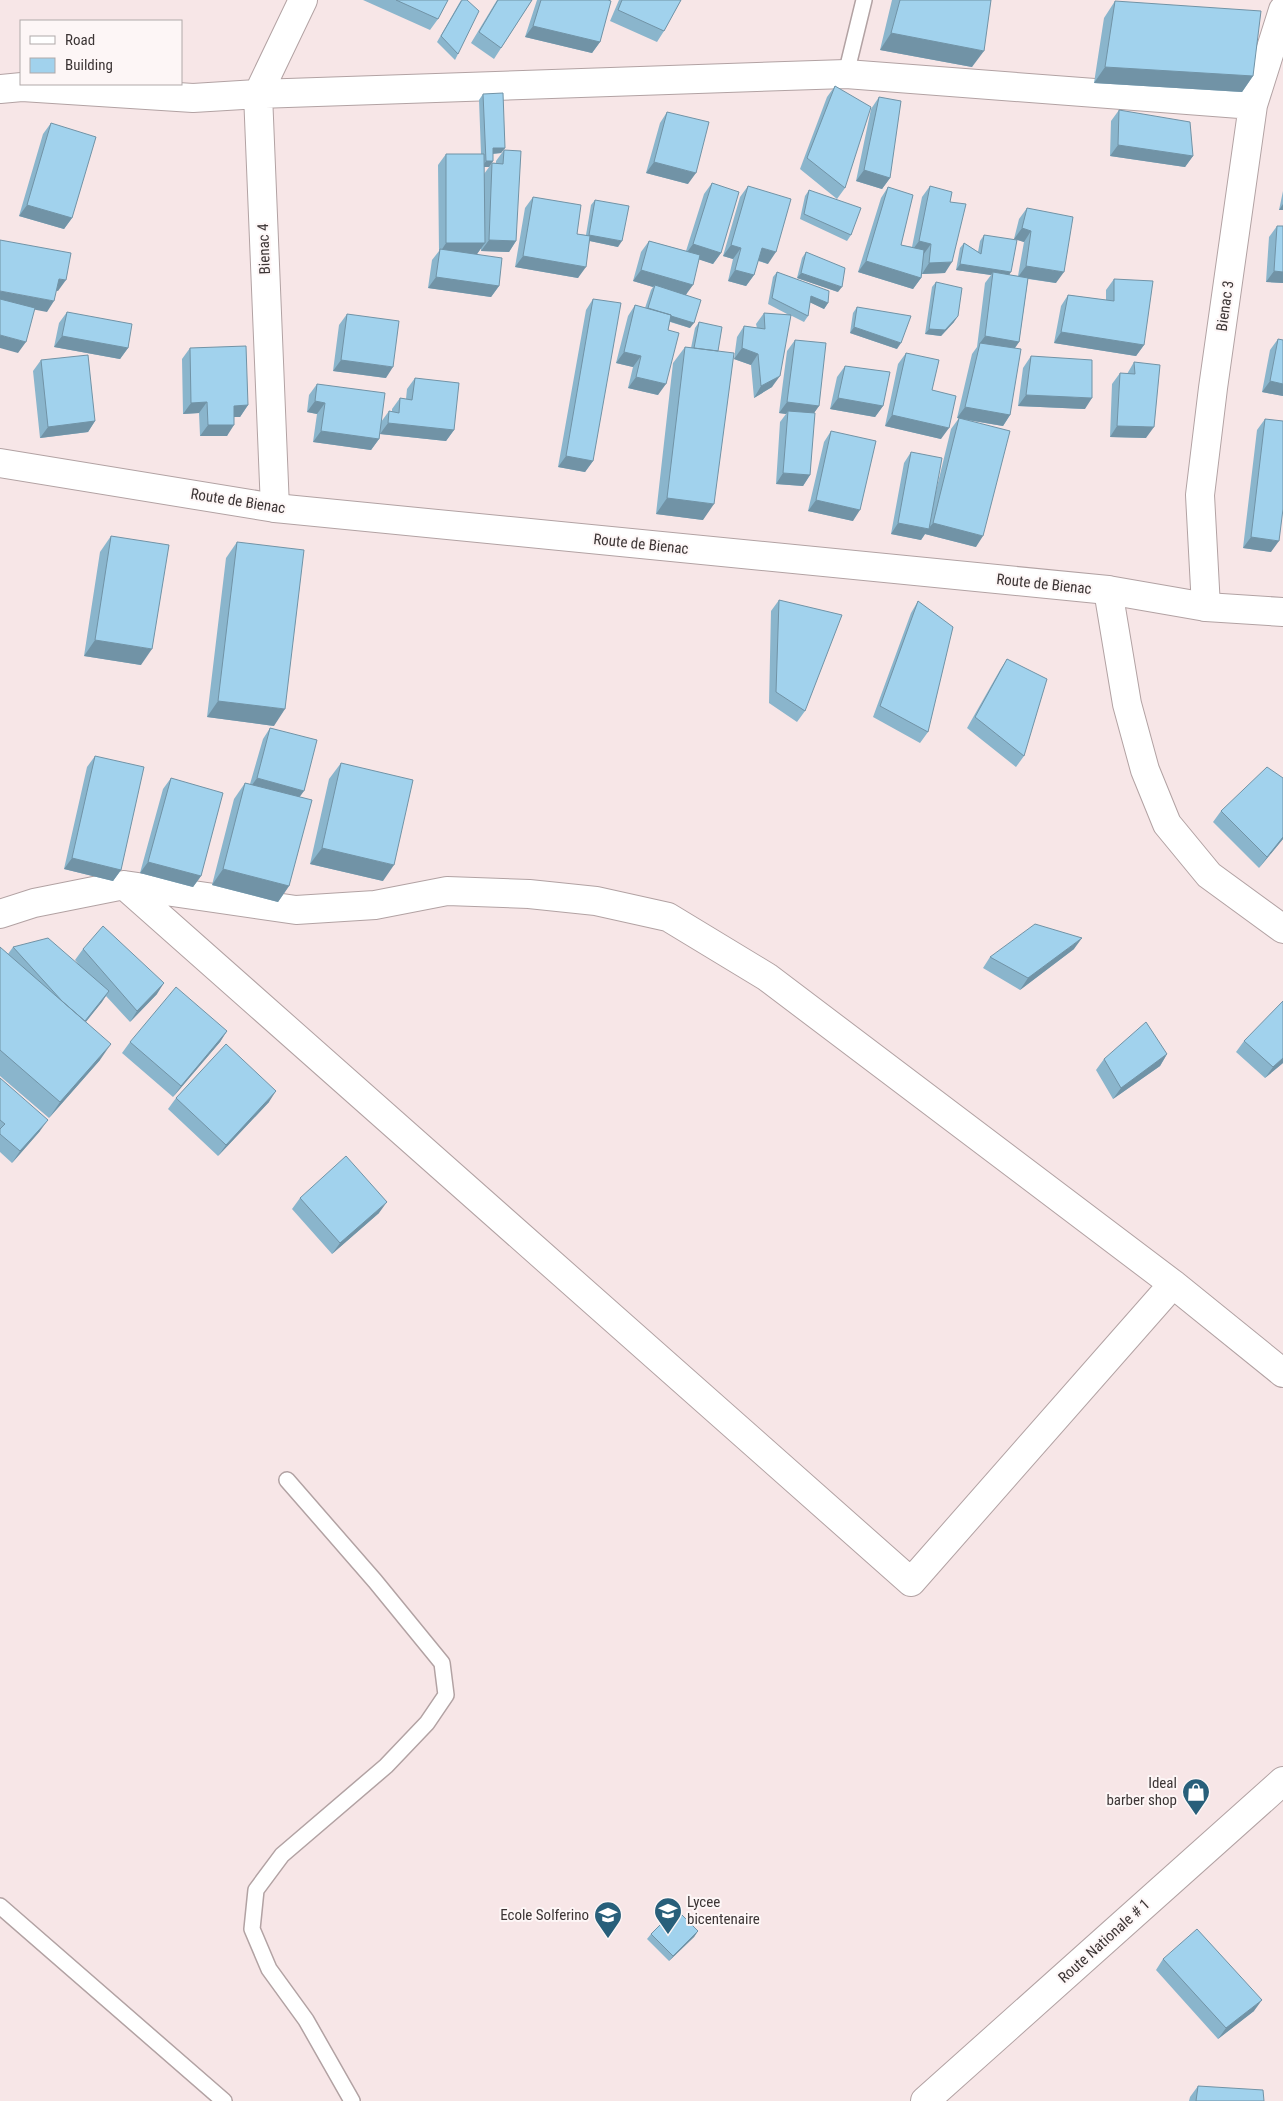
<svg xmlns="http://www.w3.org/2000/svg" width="1283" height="2101" viewBox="0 0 1283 2101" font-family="'Roboto Condensed',sans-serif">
<rect width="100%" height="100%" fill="#f7e6e7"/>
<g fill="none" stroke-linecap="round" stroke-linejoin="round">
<g stroke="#b2a2a3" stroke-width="18">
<path id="lane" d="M846 74 864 0
M287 1480 375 1581 442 1663 446 1695 427 1723 386 1766 282 1855 256 1890 252 1929 269 1969 306 2020 352 2101
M0 1906 224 2101"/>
</g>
<g stroke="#b2a2a3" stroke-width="30">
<path id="street" d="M0 89 22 87 193 98 258 94 846 74 1253 105
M275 508 258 94 303 0
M1108 590 1127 704 1145 770 1167 824 1209 875 1283 929
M1206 607 1200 495 1213 388 1253 105 1283 10
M124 885 911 1582 1173 1284
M0 914 34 903 124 885 296 910 375 905 447 891 529 894 596 901 668 917 767 977 1173 1284 1283 1373"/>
</g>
<g stroke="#b2a2a3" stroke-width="30">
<path id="secondary" d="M0 463 275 508 1108 590 1206 607 1283 612"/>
</g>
<g stroke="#b2a2a3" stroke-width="30">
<path id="primary" d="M925 2101 1283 1781"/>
</g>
<use href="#lane" stroke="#fff" stroke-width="15"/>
<use href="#street" stroke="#fff" stroke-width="28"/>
<use href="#secondary" stroke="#fff" stroke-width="28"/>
<use href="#primary" stroke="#fff" stroke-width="28"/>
</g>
<path fill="#8ab5cc" d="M363 0H448L438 19 430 30Z
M461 0 458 54 455 60 437 42Z
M497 0H532L494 59 471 43Z
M537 0H608L600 42 592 53 525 37Z
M619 0H681L664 31 657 42 610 21Z
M892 0H991L972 67 880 50Z
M1115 1 1253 76 1242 92 1094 83 1104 18Z
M835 86 845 188 837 199 800 169 827 97Z
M483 94 505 148 501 153 493 154V161L489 167H484V174L492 163H496V161L504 150 516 241 509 252 481 251V248L477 254 499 286 491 297 428 288 432 260 439 251 438 165 446 154H481L479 100Z
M879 97 890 178 882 189 856 181 871 109Z
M1119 110 1193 156 1185 167 1110 156 1111 121Z
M667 112 688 184 646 173 660 123Z
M51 123 72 218 64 229 19 216 43 134Z
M712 183 721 253 713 264 699 259 686 295 690 328 670 322 668 330 658 395 628 388 633 367 616 363 628 316 635 305 645 308 651 290 653 287 633 281 641 252 649 241 686 251 704 194Z
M748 186 768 264 758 261 754 275 746 286 728 281 733 259 723 256 740 197Z
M930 186 950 202 945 273 922 274 921 278 913 289 858 272 881 198 888 187 901 245 912 247 922 197Z
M809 190 851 235 847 241 800 219 805 196Z
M1283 191V210H1279Z
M533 197 577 234 586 235 591 205 595 200 618 247 590 241 578 278 515 267 525 208Z
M1027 208 1056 283 1028 279 1019 342 1015 348 1010 415 1003 426 967 420 976 547 925 534 921 540 891 534 904 463 911 452 936 491 951 429 959 418H957L972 354 977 347 985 283 991 275 956 270 960 248 964 243 978 252 980 241 984 235 1010 275 1018 276 1024 242 1014 239 1019 219Z
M1277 226H1283V283L1266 282 1269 237Z
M806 252 838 292 797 278 802 258Z
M777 272 828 303 824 309 810 302 808 316 804 322 790 315 772 387 754 398 751 365 734 359 737 337 744 326 757 328 756 324 764 313 789 315 768 304 773 277Z
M1114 279 1144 345 1136 356 1054 343 1061 306 1068 295 1106 300V290Z
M936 282 954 322 941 336 925 334 932 287Z
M593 299V461L585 472 558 467 586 310Z
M857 307 897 349 850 333 853 313Z
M67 312 128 348 120 359 54 347 59 323Z
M347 314 386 378 333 371 339 325Z
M699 322 718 351 703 520 656 514 673 363 685 347 691 348 695 328Z
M1278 339 1283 396 1262 392 1270 350Z
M795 340 819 406 814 413 810 475 803 486 776 484 780 422 786 414 779 413 787 351Z
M190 348 248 405 240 417H234L227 436H200L199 413 183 414 182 359Z
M906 353 932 390 941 439 885 426 898 364Z
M1031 356 1085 409 1018 406 1023 368Z
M41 360 95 421 88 432 40 438 33 371Z
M1134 362 1146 438 1110 437 1112 384 1120 373 1127 374Z
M845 366 883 406 875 417 830 409 837 377Z
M415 378 454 430 446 441 380 434 379 439 371 450 313 442 317 414 307 412 309 395 317 384 381 422 389 411 392 412V409L400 398 406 399 407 389Z
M1265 419 1271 552 1243 548 1257 430Z
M831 431 853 521 808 511 824 442Z
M111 536 141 665 84 656 100 552Z
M237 542 274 726 207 717 226 558Z
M779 600 805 711 797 722 769 703 771 611Z
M918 601 928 732 920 743 873 717 911 613Z
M1007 659 1024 756 1016 767 967 728 1000 670Z
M270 728 299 797 289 886 278 902 212 885 234 799 245 783 250 784 263 739Z
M95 756 121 870 113 881 64 869 87 767Z
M341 763 383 881 310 864 329 779Z
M171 778 201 876 193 887 140 873 163 789Z
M1283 778V839L1259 868 1213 822 1221 811Z
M0 947 8 954 13 947 80 966 75 960 83 949 157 994 130 1022 106 996 86 1022 100 1060 49 1118 0 1076Z
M1074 949 1020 990 983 968 990 957Z
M227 1031 220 1042 173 1097 122 1053 130 1042Z
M1244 1041 1283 1063 1265 1078 1236 1052Z
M1167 1054 1160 1066 1113 1099 1096 1070 1104 1059Z
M0 1078 40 1131 12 1163 0 1152Z
M176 1098 269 1102 218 1156 168 1109Z
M300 1198 379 1213 332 1254 292 1209Z
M698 1931 694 1937 669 1961 647 1939 651 1934Z
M1163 1959 1254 2011 1218 2039 1156 1970Z
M1198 2086 1264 2101H1189L1190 2097Z"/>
<path fill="#7193a6" d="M533 26 600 42 592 53 525 37Z
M891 33 984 51 972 67 880 50Z
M1105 67 1253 76 1242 92 1094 83Z
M1118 145 1193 156 1185 167 1110 156Z
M493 148H505L501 153 489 154Z
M486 161H493L489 167H482Z
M654 162 696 173 688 184 646 173Z
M864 170 890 178 882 189 856 181Z
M1283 204V210H1279Z
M27 205 72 218 64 229 19 216Z
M1022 228 1031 231 1024 242 1014 239Z
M589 235 622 241 618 247 585 240Z
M489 240 516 241 509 252 481 251Z
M919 241 931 244 923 255 911 252Z
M446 243H485L477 254H439Z
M693 244 721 253 713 264 685 255Z
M731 245 741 248 733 259 723 256Z
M762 248 776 252 768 264 754 259Z
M523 256 586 267 578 278 515 267Z
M866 261 921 278 913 289 858 272Z
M952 262 945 273 922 274 929 263Z
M960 264 1011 272 1007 278 993 272 991 275 956 270Z
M1026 266 1064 272 1056 283 1018 277Z
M641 270 693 285 685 296 655 285 653 287 633 281Z
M735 270 754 275 746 286 728 281Z
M1274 271 1283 272V283L1266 282Z
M801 273 842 287 838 292 797 278Z
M436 277 499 286 491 297 428 288Z
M59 279 66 280 58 291 51 290Z
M0 291 54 301 47 312 0 303Z
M811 296 828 303 824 309 807 301Z
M648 308 694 323 690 328 644 313Z
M958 316 954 322 941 336 925 334 929 329Z
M854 327 901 343 897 349 850 333Z
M1061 332 1144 345 1136 356 1054 343Z
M0 335 26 342 18 353 0 348Z
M62 336 128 348 120 359 54 347Z
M985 336 1019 342 1011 353 980 343Z
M742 348 758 354 751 365 734 359Z
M624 352 641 356 633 367 616 363Z
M341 360 393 367 386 378 333 371Z
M780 376 772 387 754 398 761 386Z
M636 377 666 384 658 395 628 388Z
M1270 381 1283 384V396L1262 392Z
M1026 395 1092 398 1085 409 1018 406Z
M838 398 883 406 875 417 830 409Z
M315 401 325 403 317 414 307 412Z
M207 402 199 413 183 414 191 403Z
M787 402 819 406 811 417 788 411 786 414 779 413Z
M248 405 240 417H226L234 406Z
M965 407 1010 415 1003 426 957 418Z
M892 415 949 428 941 439 885 426Z
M95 421 88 432 40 438 48 427Z
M388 423 454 430 446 441 380 434Z
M208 425H234L227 436H200Z
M1117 426 1154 427 1146 438 1110 437Z
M321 431 379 439 371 450 313 442Z
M566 456 593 461 585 472 558 467Z
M783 473 810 475 803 486 776 484Z
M667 498 714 504 703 520 656 514Z
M816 500 860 510 853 521 808 511Z
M898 523 928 529 933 523 983 536 976 547 925 534 921 540 891 534Z
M1251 537 1279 541 1271 552 1243 548Z
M95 640 152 649 141 665 84 656Z
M218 701 285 709 274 726 207 717Z
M257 778 304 791 296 802 249 789Z
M1283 837V839L1259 868 1267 857Z
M322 848 394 865 383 881 310 864Z
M72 858 121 870 113 881 64 869Z
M148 862 201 876 193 887 140 873Z
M223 869 289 886 278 902 212 885Z
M1082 938 1074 949 1020 990 1028 978Z
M164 983 157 994 130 1022 137 1011Z
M109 991 102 1002 75 1035 83 1024Z
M227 1031 220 1042 173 1097 181 1086Z
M111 1044 100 1060 49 1118 60 1102Z
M1167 1054 1160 1066 1113 1099 1121 1088Z
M1283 1058V1063L1265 1078 1273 1067Z
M276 1091 269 1102 218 1156 226 1145Z
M48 1120 40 1131 12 1163 20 1151Z
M387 1202 379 1213 332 1254 340 1243Z
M698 1931 694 1937 669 1961 673 1956Z
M1262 2000 1254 2011 1218 2039 1226 2028Z"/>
<path fill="#a1d2ed" stroke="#7193a6" d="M396 0H448L438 19Z
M462 0H467L479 11 458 54 441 36Z
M498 0H532L501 48 479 32Z
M541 0H608L611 1 600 42 533 26Z
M622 0H681L664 31 618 10Z
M900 0H991L984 51 891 33Z
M1115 1 1261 11 1253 76 1105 67Z
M835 86 871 107 845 188 807 158Z
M503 93 505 148H493V161H486L483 94Z
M879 97 901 101 890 178 864 170Z
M1119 110 1190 122 1193 156 1118 145Z
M667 112 709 122 696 173 654 162Z
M51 123 96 137 72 218 27 205Z
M504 150 521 151 516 241 489 240 492 163 503 164Z
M446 154H484L485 243H446Z
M712 183 739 192 721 253 693 244Z
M748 186 791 199 776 252 762 248 754 275 735 270 741 248 731 245Z
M930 186 952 192 950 202 966 204 952 262 929 263 931 244 919 241Z
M888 187 913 195 901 245 924 250 921 278 866 261Z
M809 190 861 208 851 235 804 214Z
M533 197 581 205 577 234 590 236 586 267 523 256Z
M595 200 629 206 622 241 589 235Z
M1027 208 1073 217 1064 272 1026 266 1031 231 1022 228Z
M1277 226H1283V272L1274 271Z
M984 235 1017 240 1011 272 960 264 964 243 981 254Z
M0 240 71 253 66 280 59 279 54 301 0 291Z
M649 241 700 255 693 285 641 270Z
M440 249 502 258 499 286 436 277Z
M806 252 845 268 842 287 801 273Z
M777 272 829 291 828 303 811 296 808 316 772 298Z
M993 272 1028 278 1019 342 985 336Z
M1114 279 1153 281 1144 345 1061 332 1068 295 1114 301Z
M936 282 962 288 958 316 945 330 929 329Z
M655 285 701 300 694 323 671 316V315L648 308Z
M0 299 35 308 26 342 0 335Z
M593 299 621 303 593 461 566 456Z
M635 305 671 315 668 330 679 333 666 384 636 377 641 356 624 352Z
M857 307 911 316 901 343 854 327Z
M67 312 132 324 128 348 62 336Z
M764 313 791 315 780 376 761 386 758 354 742 348 744 326 765 329Z
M347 314 399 321 393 367 341 360Z
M699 322 722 327 718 351 694 348Z
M1278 339 1283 340V384L1270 381Z
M795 340 826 343 819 406 787 402Z
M980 343 1021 349 1010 415 965 407Z
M246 346 248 405 234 406V425H208L207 402 191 403 190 348Z
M685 347 734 353 714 504 667 498Z
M906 353 939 360 932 390 956 396 949 428 892 415Z
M88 355 95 421 48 427 41 360Z
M1031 356 1092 360V398L1026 395Z
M1134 362 1160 365 1154 427 1117 426 1120 373 1135 374Z
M845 366 890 372 883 406 838 398Z
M415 378 459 383 454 430 388 423 389 411 399 413 400 398 412 400Z
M317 384 385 393 379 439 321 431 325 403 315 401Z
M788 411 815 413 810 475 783 473Z
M959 418 1010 431 983 536 933 523Z
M1265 419 1283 421V509L1279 541 1251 537Z
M831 431 876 441 860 510 816 500Z
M911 452 942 458 929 529 898 523Z
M111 536 169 545 152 649 95 640Z
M237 542 304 550 285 709 218 701Z
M779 600 842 615 805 711 776 692Z
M918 601 953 627 928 732 880 706Z
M1007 659 1047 679 1024 756 975 717Z
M270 728 317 740 304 791 257 778Z
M95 756 144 767 121 870 72 858Z
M341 763 413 780 394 865 322 848Z
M1267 767 1283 778V837L1267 857 1221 811Z
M171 778 223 793 201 876 148 862Z
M245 783 312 800 289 886 223 869Z
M1035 924 1082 938 1028 978 990 957Z
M103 926 164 983 137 1011 83 949Z
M48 938 109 991 85 1021 62 1001 13 947Z
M0 947 111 1044 60 1102 0 1050Z
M176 987 227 1031 181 1086 130 1042Z
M1283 1001V1058L1273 1067 1244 1041Z
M1146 1022 1167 1054 1121 1088 1104 1059Z
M226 1044 276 1091 226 1145 176 1098Z
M0 1078 48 1120 20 1151 0 1134V1129L5 1124 0 1120Z
M346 1156 387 1202 340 1243 300 1198Z
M676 1909 698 1931 673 1956 651 1934Z
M1197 1929 1262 2000 1226 2028 1163 1959Z
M1198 2086 1263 2090 1264 2101H1196Z"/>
<defs>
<g id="shop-pin" transform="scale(1.4375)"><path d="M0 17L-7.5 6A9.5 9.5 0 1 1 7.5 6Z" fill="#285f7a" stroke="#fdf6f6"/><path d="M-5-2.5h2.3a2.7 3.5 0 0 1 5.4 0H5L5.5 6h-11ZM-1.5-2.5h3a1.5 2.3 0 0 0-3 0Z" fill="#fff"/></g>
<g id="university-pin" transform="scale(1.4375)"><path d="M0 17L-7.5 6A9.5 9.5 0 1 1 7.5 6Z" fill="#285f7a" stroke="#fdf6f6"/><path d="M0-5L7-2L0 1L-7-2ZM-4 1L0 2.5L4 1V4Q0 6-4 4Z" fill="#fff"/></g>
<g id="school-pin" transform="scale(1.4375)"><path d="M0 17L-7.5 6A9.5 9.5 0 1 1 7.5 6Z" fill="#285f7a" stroke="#fdf6f6"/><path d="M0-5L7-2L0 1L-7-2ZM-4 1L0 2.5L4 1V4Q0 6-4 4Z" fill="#fff"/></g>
</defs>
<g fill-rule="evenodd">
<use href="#shop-pin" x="1196" y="1792"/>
<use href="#university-pin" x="668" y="1911"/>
<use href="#school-pin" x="608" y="1915"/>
</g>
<g text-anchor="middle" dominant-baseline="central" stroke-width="4" stroke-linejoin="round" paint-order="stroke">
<g font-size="15" fill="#3c3535" stroke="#fdf6f6">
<text transform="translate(264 249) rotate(-92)">Bienac 4</text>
<text transform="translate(1225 306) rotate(-82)">Bienac 3</text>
<text transform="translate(238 501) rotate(9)">Route de Bienac</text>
<text transform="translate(641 544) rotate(6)">Route de Bienac</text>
<text transform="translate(1044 584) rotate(6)">Route de Bienac</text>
<text transform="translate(1104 1941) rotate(-42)">Route Nationale # 1</text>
</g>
<g font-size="15" fill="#3c3535" stroke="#fdf6f6" text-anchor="end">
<text x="1177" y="1783">Ideal<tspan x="1177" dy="17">barber shop</tspan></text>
<text x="687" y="1902" text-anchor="start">Lycee<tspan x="687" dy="17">bicentenaire</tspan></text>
<text x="589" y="1915">Ecole Solferino</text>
</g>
</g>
<rect x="20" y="20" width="162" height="65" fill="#fdf6f6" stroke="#b0a9a9"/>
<rect x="30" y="36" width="25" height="8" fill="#ffffff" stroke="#b0a9a9"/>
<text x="65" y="45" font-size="15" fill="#3c3535">Road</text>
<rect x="30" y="58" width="25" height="15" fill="#a1d2ed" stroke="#b0a9a9"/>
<text x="65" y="70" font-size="15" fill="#3c3535">Building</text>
</svg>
